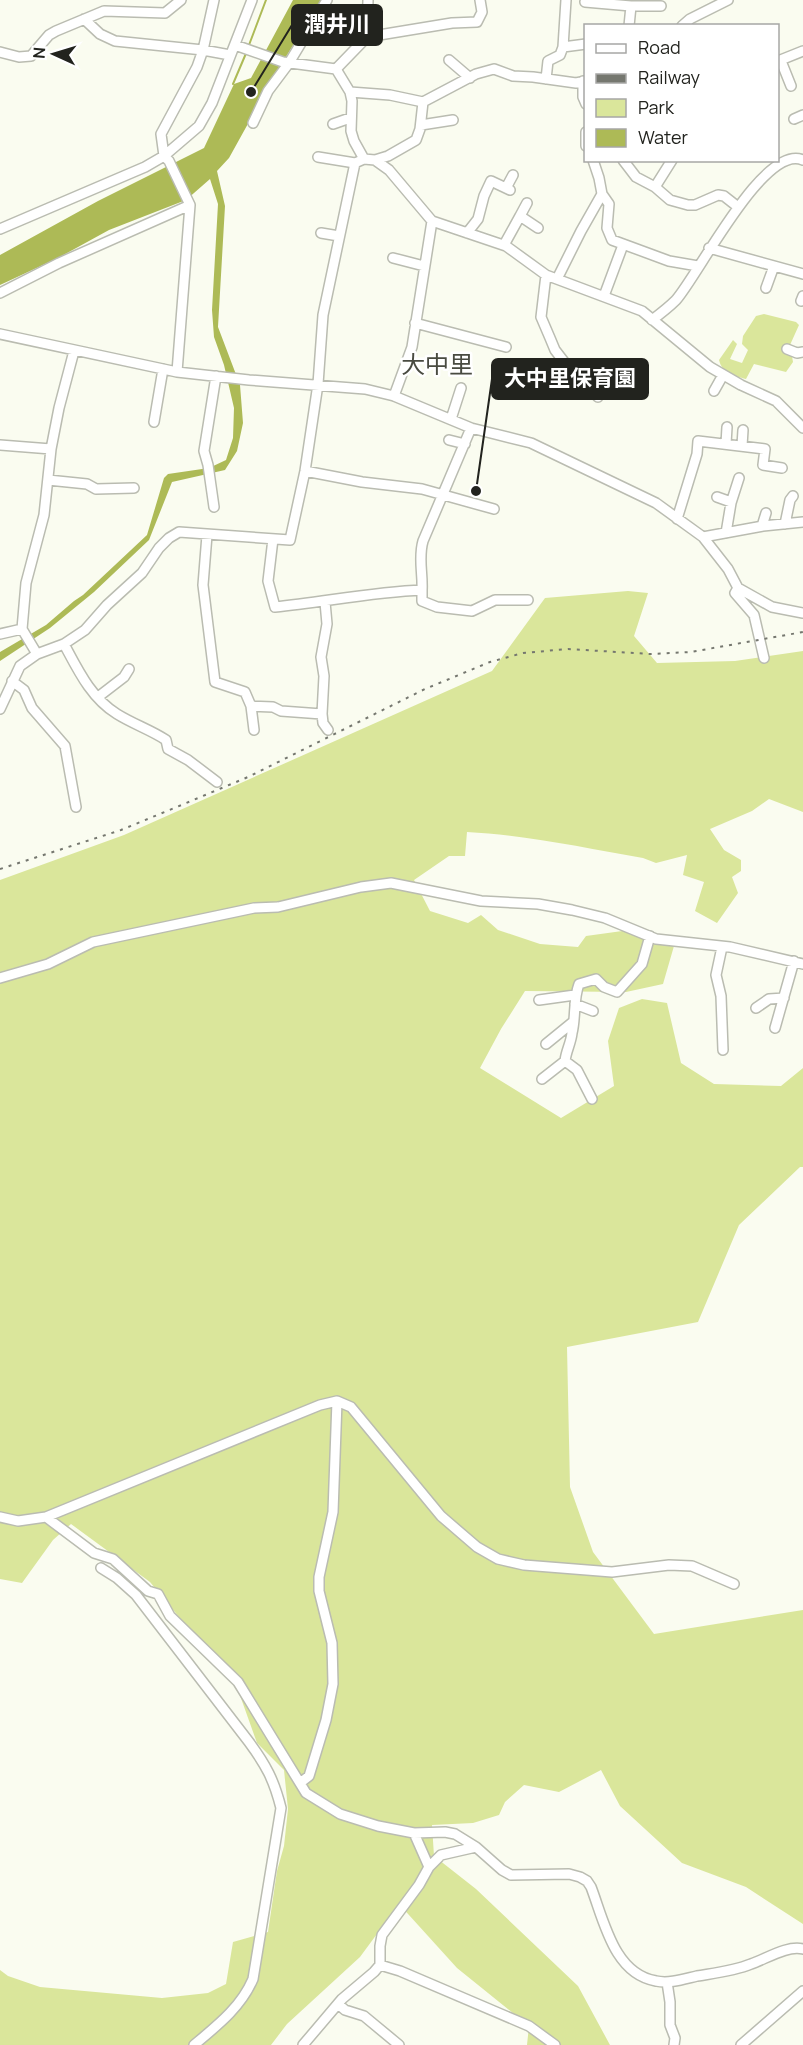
<svg xmlns="http://www.w3.org/2000/svg" width="803" height="2045" viewBox="0 0 803 2045" font-family="Manrope,'Noto Sans JP',sans-serif">
<rect width="100%" height="100%" fill="#fafcf0"/>
<path fill="#dae69b" d="M764 314 796 322 799 325 790 345 793 362 786 372 754 364 746 379C734 376 722 373 719 360L733 340 737 344 730 359 742 363 748 350 742 344 743 336 756 316Z
M628 591 648 593 634 636 657 663 735 661 803 651V812L769 799 752 811 710 829 724 850 741 860V871L732 877 738 893 717 923 695 911 704 882 683 875 687 855 656 863 643 858C585 848 526 835 467 832L465 856H449L414 880 430 911 468 923 481 915 498 930 540 944 578 947 586 936 644 928 674 946 663 984 626 992 525 991 501 1029 480 1068 561 1118 614 1086 608 1041 619 1008 642 999 667 1003 681 1063 714 1084 781 1086 803 1068V1167H800L739 1225 698 1322 567 1347 570 1487 593 1552 654 1634 803 1610V1924L746 1887 682 1863 620 1806 601 1770 559 1792 524 1785 505 1802 499 1815 473 1823 432 1825 434 1856 476 1889 578 1986 610 2045H527L529 2026 457 1968 399 1904 360 1957 287 2024 271 2045H0V1970L8 1976 40 1987 162 1998 208 1993 226 1984 233 1942 268 1932 277 1871 284 1846 288 1809 284 1770 257 1743 237 1687 150 1582 71 1524 53 1540 22 1583 0 1579V880L124 835 492 671 545 598Z"/>
<path fill="#adba56" d="M293 0H321L276 73 229 158 217 171 225 206 218 327 240 385 243 423 237 451 225 470 172 482 149 540 94 592 50 628 0 661V652L46 625 74 601 83 595 147 535 164 478 168 474 209 468 226 460 233 438 234 408 224 365 214 337 212 310 218 204 210 179 186 200 109 230 58 258 0 285V255L98 201 204 148 234 84 251 78Z"/>
<g fill="none" stroke-linecap="round" stroke-linejoin="round">
<path stroke="#adba56" stroke-width="2" d="M249 45 266 0
M233 84 247 51"/>
<g stroke="#babcb1" stroke-width="12">
<path id="minor" d="M585 2 631 6H661
M84 19 100 34 115 41 203 50 230 55
M629 26 631 6
M682 26 690 19 728 0
M367 37 368 0
M235 45 283 62 336 69 367 37 452 23 477 22 482 12 480 0
M563 47 586 44
M0 52 19 57 31 56 49 35 56 31 104 11 165 13 181 0
M449 60 470 78
M778 61 803 51
M781 61 791 86
M546 79 548 61 560 55 563 47 566 0
M583 81V97L586 104
M350 92 390 95 423 102
M794 119 803 115
M253 123 268 91 289 63 327 0
M333 124 350 118
M421 125 453 120
M586 132V146
M318 157 355 163
M364 159 375 160 389 170 432 221 506 246 546 275 642 311 710 367 741 385 776 401 803 428
M375 160 388 156 416 140 420 129 423 102 476 74 494 69 513 76 533 77 576 83 586 81
M593 160 599 178 602 194 609 204 607 228 612 240 669 261 698 266
M623 160 636 177 655 187 670 200 688 205H695L718 195 724 196 738 207
M655 187 672 160
M506 188 513 175
M520 216 527 203
M0 229 145 167 164 156 199 126 212 103 252 0
M321 233 339 236
M467 233 478 219 484 196 491 181 510 190
M504 245 520 216 538 228
M709 248 803 274
M393 258 424 266
M546 275 541 317 550 338 555 350 565 363 598 397
M557 279 581 231 602 194
M766 288 774 266
M0 293 59 263 190 205
M604 296 623 245
M801 301 803 296
M652 320C660 314 669 307 676 300 699 274 764 143 803 160
M415 323 506 347
M0 334 177 372 249 380 365 389 394 396 471 428 531 443 656 503 703 537 728 569 738 588 772 607 803 613
M787 349 797 353 803 352
M177 372 190 205 169 161 164 156 161 134 197 67 203 50 214 0
M714 391 723 375
M394 396 412 347 432 221
M451 419 461 388
M154 422 163 369
M449 440 465 444
M726 444 727 427
M0 445 51 449
M742 446 743 430
M305 471 362 482 422 489 494 509
M48 480 87 484 96 489 134 488
M717 497 731 502
M214 507 208 465 204 451 216 376
M677 519 697 454 698 441 765 449 763 465 782 468
M785 524 790 500 793 496
M762 526 766 513
M726 533 731 503 739 478
M207 535 203 585 215 682 245 692 251 706 254 730
M703 537 763 526 803 522
M273 539 268 581 275 607C324 602 373 592 422 590 423 573 418 558 423 541L471 428
M738 588 735 593 754 615 764 658
M422 590V601L437 607 472 611 495 600H528
M325 602 327 624 321 657 324 676 322 714 323 723 328 730
M22 629 37 654
M0 634 22 629 26 583 44 515 51 449 59 408 74 351
M64 644C78 670 91 698 117 714 133 724 151 730 166 740L168 749 188 760 217 782
M12 681 24 690 32 708 65 746 76 807
M98 697 124 677 129 669
M251 706 273 707 281 711 322 714
M0 709 20 666 37 654 64 644 85 630 107 605 142 573 159 548 169 538 179 532 290 540 305 471 318 384 323 315 355 163 364 159 354 141 351 131 352 101 350 92 336 69
M722 947 716 975 721 996 723 1050
M0 978 48 964 93 942 254 908 278 907 361 887 391 883 481 901 538 904 572 910 605 918 656 939 730 947 803 964
M539 1000 575 995
M575 1004 593 1011
M756 1008 769 999 784 998
M775 1028 794 961
M546 1044 573 1022
M542 1079 565 1061
M592 1099 577 1070 565 1061C566 1051 571 1043 572 1033 576 1017 573 1000 579 984L596 979 604 987 617 992 642 964 650 936
M0 1517 18 1521 46 1517 320 1405 337 1401 351 1407 441 1516 477 1547 498 1559 524 1565 612 1572 669 1565 692 1566 734 1584
M46 1517 94 1553 113 1559 148 1591 158 1594 170 1616 238 1682 306 1793 340 1814 378 1826 414 1833 445 1832 455 1834 476 1847 502 1870 511 1875 569 1874 580 1877 587 1881 591 1887C604 1921 614 1974 656 1981 669 1984 684 1979 697 1976 715 1973 734 1971 751 1964 766 1959 787 1945 803 1949
M101 1568 117 1578 136 1595 249 1742C266 1765 274 1780 281 1808L253 1979C241 2007 218 2025 194 2045
M300 1783 309 1776 326 1720 333 1684 332 1643 319 1591V1577L333 1512 337 1401
M414 1833 429 1867
M380 1965 400 1971 529 2026 555 2045
M667 1982 670 2002V2025L675 2038 674 2045
M338 2004 345 2010 364 2016 399 2045
M303 2045 342 1999 374 1972 380 1965V1946L382 1935 419 1885 429 1867 441 1855 476 1847
M741 2045 803 1991"/>
</g>
<use href="#minor" stroke="#fff" stroke-width="9"/>
<path stroke="#75776f" stroke-width="2" stroke-dasharray="3 6" stroke-linecap="butt" d="M0 869 121 830 184 804 248 777 425 689 490 662 523 653 568 649 650 654 691 652 803 632"/>
</g>
<g text-anchor="middle" dominant-baseline="central" stroke-width="5" stroke-linejoin="round" paint-order="stroke">
<g font-size="24" fill="#494b41" stroke="#fff">
<text x="437" y="363">大中里</text>
</g>
</g>
<path fill="none" stroke="#22231e" stroke-width="2" d="M251 92L292 25M476 491L492 379"/>
<g fill="#22231e" stroke="#fff" stroke-width="2">
<circle cx="251" cy="92" r="6"/>
<circle cx="476" cy="491" r="6"/>
</g>
<g fill="#22231e" stroke="#22231e" stroke-width="2">
<rect x="292" y="5" width="90" height="40" rx="6"/>
<rect x="492" y="359" width="156" height="40" rx="6"/>
</g>
<g font-size="22" text-anchor="middle" font-weight="bold" fill="#fff">
<text x="337" y="32">潤井川</text>
<text x="570" y="386">大中里保育園</text>
</g>
<rect x="584" y="24" width="195" height="138" fill="#ffffff" stroke="#a7a7a5" stroke-width="1.5"/>
<rect x="596" y="44" width="30" height="9" fill="#ffffff" stroke="#a7a7a5" stroke-width="1.5"/>
<text x="638" y="54" font-size="18" fill="#22231e">Road</text>
<rect x="596" y="74" width="30" height="9" fill="#75776f" stroke="#a7a7a5" stroke-width="1.5"/>
<text x="638" y="84" font-size="18" fill="#22231e">Railway</text>
<rect x="596" y="99" width="30" height="18" fill="#dae69b" stroke="#a7a7a5" stroke-width="1.5"/>
<text x="638" y="114" font-size="18" fill="#22231e">Park</text>
<rect x="596" y="129" width="30" height="18" fill="#adba56" stroke="#a7a7a5" stroke-width="1.5"/>
<text x="638" y="144" font-size="18" fill="#22231e">Water</text>
<g transform="translate(54 54) rotate(274)" stroke="#ffffff" stroke-width="4.5" paint-order="stroke">
<path d="M0-4.5L10 22L0 15L-10 22Z" fill="#22231e"/>
<text y="-9" font-size="16" font-weight="bold" text-anchor="middle" fill="#22231e">N</text>
</g>
</svg>
